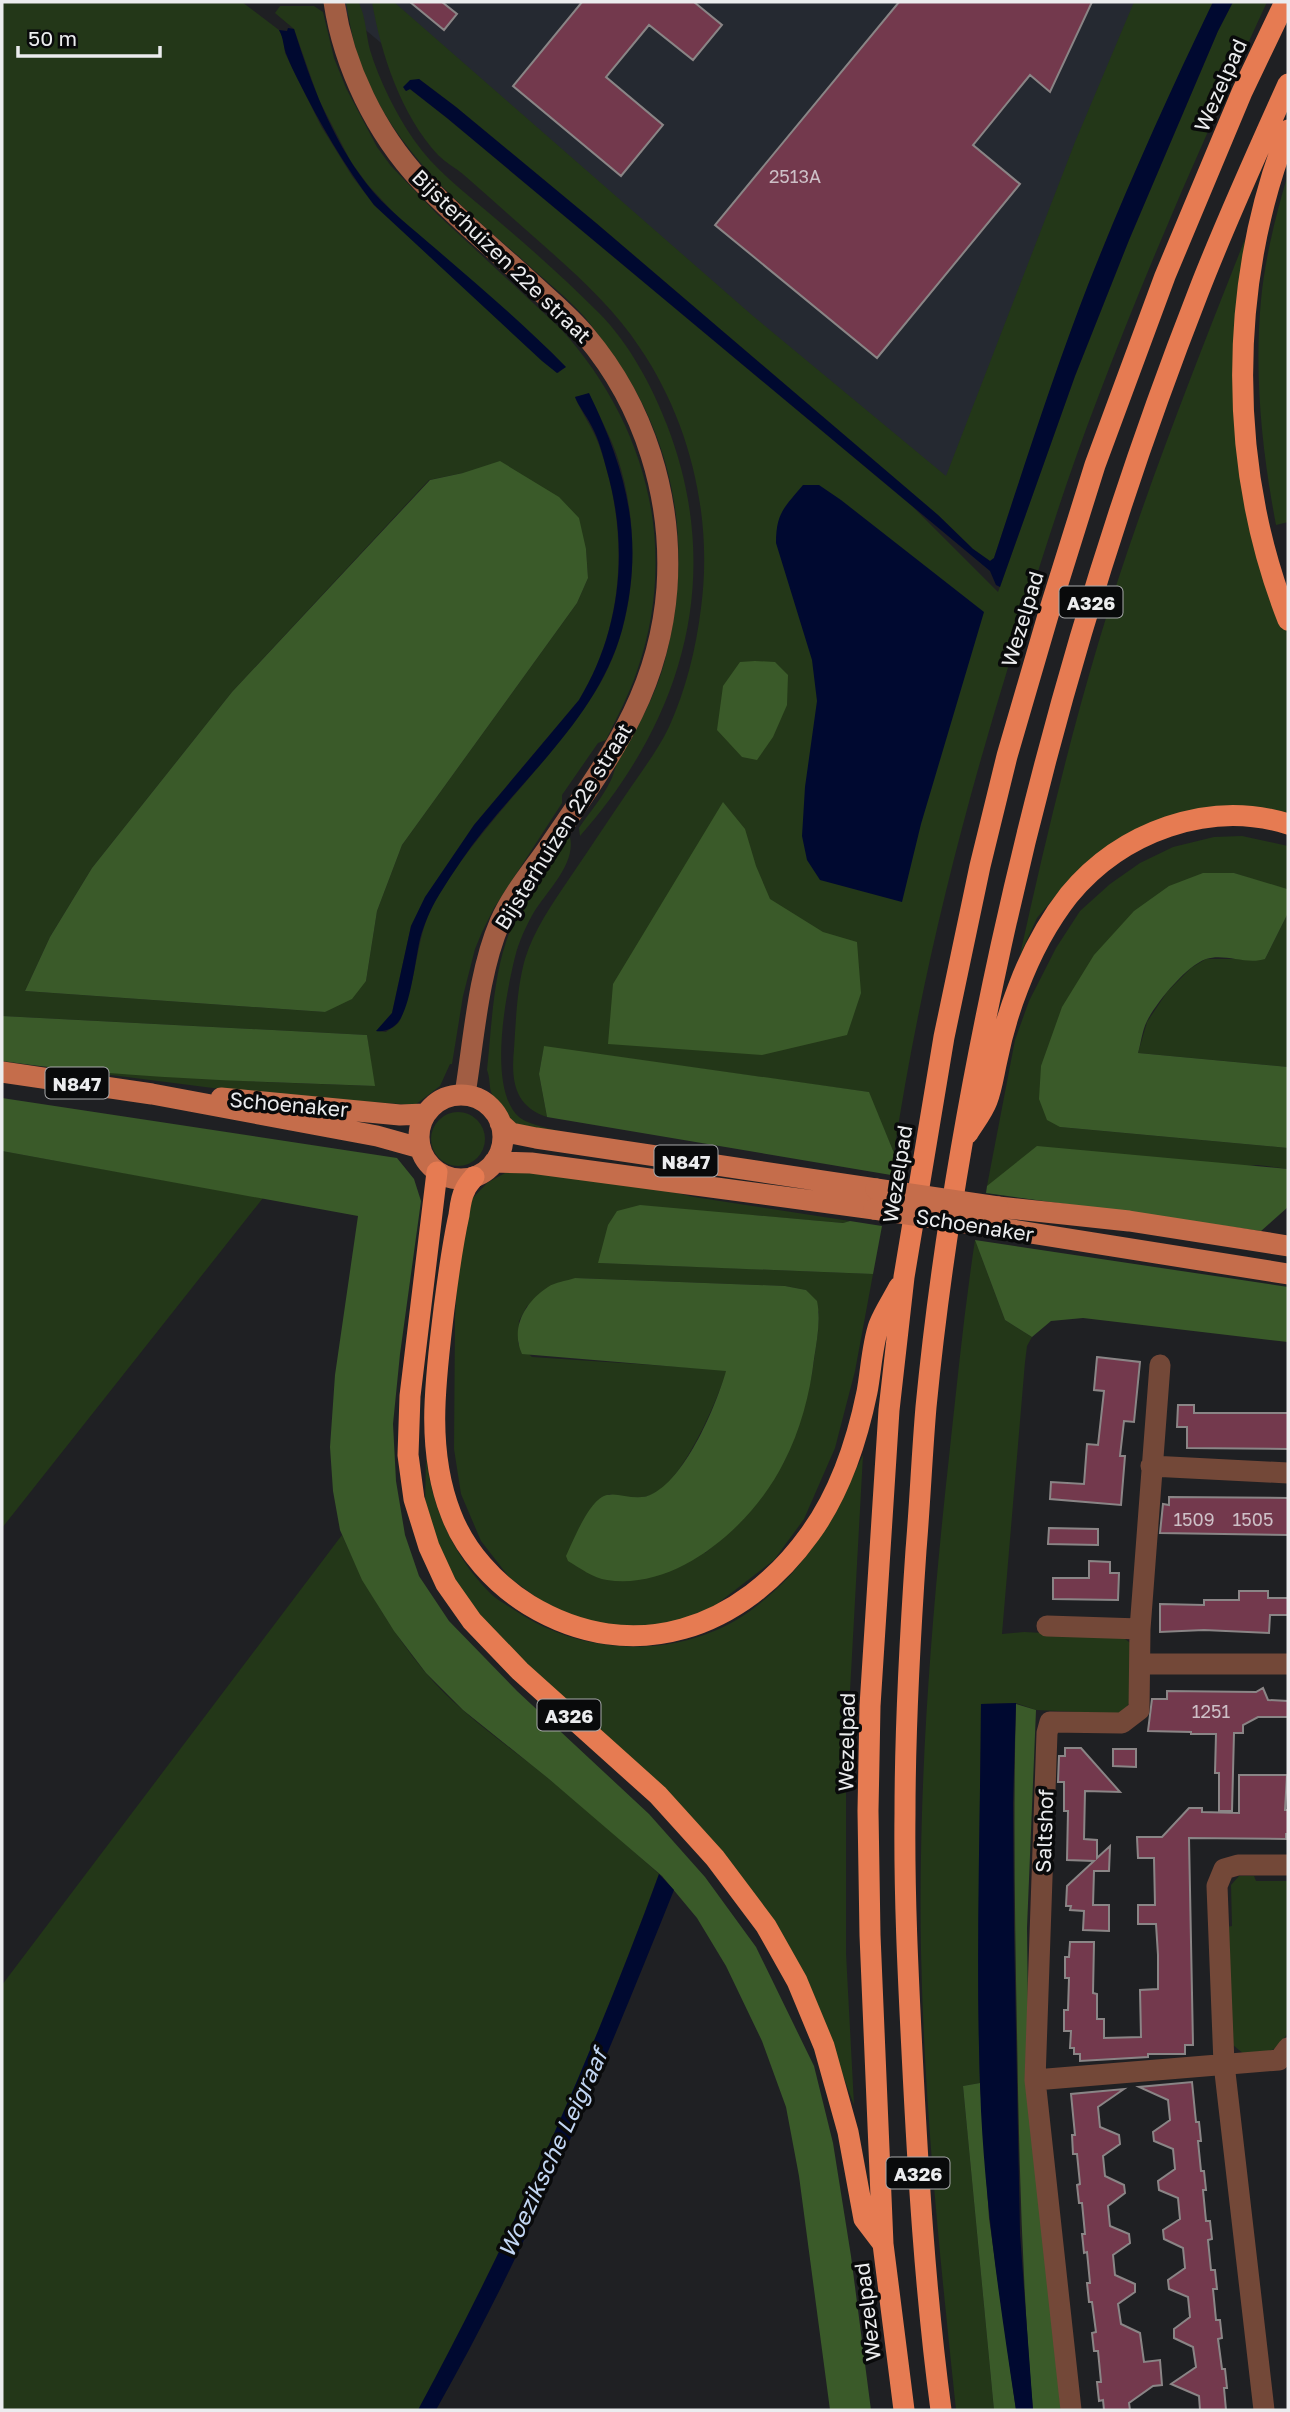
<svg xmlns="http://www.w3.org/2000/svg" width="1290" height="2412" viewBox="0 0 1290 2412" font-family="'Golos Text',sans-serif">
<rect width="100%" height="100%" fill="#1f2023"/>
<path fill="#252931" d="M332 2H1199L970 534Z"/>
<path fill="#233718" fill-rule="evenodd" d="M2 2H242L279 30 283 38 285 53 321 126 352 176 374 205 558 373 565 367 550 351 394 213 368 185 351 162 319 100 294 29 275 13 280 6H314L323 12 334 58 346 88 377 147 391 166 438 215 560 328C646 422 680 548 637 671 629 695 617 717 606 740L598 743 562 795V803L494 908 482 932 475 949 463 996 452 1064H450L440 1086 415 1105 267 1095 64 1069 265 1082 374 1086 367 1035 2 1016ZM589 394C598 414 610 435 617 456 641 528 638 615 601 682 585 710 565 735 545 759 506 806 465 849 435 901 417 933 418 969 406 1002 404 1008 402 1017 399 1022 396 1026 390 1029 386 1032L377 1031 392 1013 411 926 425 898 474 825 579 700C626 623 629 529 599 445 593 428 582 414 575 397ZM463 473 586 549 588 578 577 603 402 845 377 911 366 981 325 1012 25 991 50 937 92 868 232 692 429 480Z
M346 2 359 3C366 18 366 35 370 50 379 80 396 114 414 140 434 169 462 190 489 213 527 245 564 278 599 313 629 343 652 386 667 425 725 575 684 718 580 836L579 828C589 813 603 797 611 780 614 774 615 767 618 760 637 728 656 696 665 660 694 548 677 441 608 348 599 336 590 322 579 311 562 293 542 278 524 261 455 201 387 144 357 54 352 37 349 19 346 2Z
M372 2H394L753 316 946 476 1075 142 1134 2H1213C1172 91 1130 179 1094 270 1057 365 1026 462 994 558L990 561 973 549 939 516 596 223 456 107 419 79 404 89 406 91 410 89 447 118 912 506 998 592 1075 376 1129 240 1218 31 1233 2H1267C1206 133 1148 265 1097 400 1064 486 1037 574 1010 661 960 823 919 986 894 1153L868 1092 544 1047 539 1074 547 1117C514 1106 511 1080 514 1049 516 1019 517 987 525 959 534 930 552 904 569 879 590 848 610 818 631 787 644 768 659 748 669 727 686 689 696 649 701 608 713 519 691 423 640 348 614 308 577 275 542 244 516 221 490 198 464 175 456 168 446 163 438 155 401 115 381 54 372 2Z
M1288 174V522L1276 525C1262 451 1254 375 1261 300 1265 258 1276 214 1288 174Z
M1245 239 1239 298 1271 582 1288 633V813L1238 807 1115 841 1074 874 1037 918 1020 955C1052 809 1088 662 1138 521 1171 426 1208 333 1245 239Z
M1242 836 1288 846V891L1234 873 1060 1127 1288 1148V1169L1258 1165 987 1186 1015 1040 1029 1001 1056 948 1080 911 1110 884 1140 863 1173 847 1214 837Z
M567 837H570C576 864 547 891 534 912 526 926 519 941 515 957 506 994 487 1088 519 1117 534 1131 634 1144 659 1148L520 1128C509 1119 497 1106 491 1092 489 1085 490 1077 487 1070 493 1014 493 955 522 906 535 882 553 861 567 837Z
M1288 913V1067L1138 1053 1147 1022 1167 992 1191 968 1206 959H1265Z
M431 1139a27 27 0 1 1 54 0a27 27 0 1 1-54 0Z
M2 1151 263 1198 2 1528Z
M525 1172 617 1179 694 1197 850 1221 843 1223 752 1215 599 1263 873 1274 855 1371 835 1448 804 1519 774 1560 713 1607 677 1621 630 1628 593 1624 549 1607 509 1577 481 1541 461 1494 454 1449 455 1317 459 1254 470 1201 487 1183 505 1173ZM575 1278 785 1286 806 1290 819 1312 818 1332 812 1374 801 1418 784 1462 760 1498 733 1529 705 1553 608 1494C621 1497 638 1500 651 1495 682 1484 717 1401 727 1370L532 1357 518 1344 519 1321 527 1306Z
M975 1240 1005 1320 1032 1337 1027 1346 1025 1362 1002 1634 1024 1632 1122 1637 1132 1644 1131 1701 1121 1714 1036 1710 1016 1703 981 1704 978 1993 980 2083 963 2086 994 2410H956C940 2258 924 2105 921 1951 918 1786 931 1621 949 1457 957 1384 964 1312 975 1240Z
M863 1455 846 1764V1953L854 2105 821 2017 780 1939 529 1673 449 1577 425 1506 426 1456C431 1506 454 1557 490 1593 497 1600 507 1605 516 1611 584 1657 682 1660 750 1611 809 1568 832 1518 863 1455Z
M342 1535C364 1584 390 1630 425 1672 455 1708 496 1737 533 1766 577 1801 618 1837 659 1874 592 2058 511 2238 418 2410H2V1985Z
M1239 1876H1254L1256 1881H1288V2033C1274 2053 1269 2054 1245 2055L1233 2045 1227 1927 1232 1926 1231 1885Z"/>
<path fill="#3a5a29" d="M500 461 559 497 579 518 586 549 588 578 577 603 402 845 377 911 366 981 352 999 325 1012 25 991 50 937 92 868 232 692 430 480 463 473Z
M755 661 775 662 788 675 787 705 773 737 757 760 742 757 717 730 723 686 740 662Z
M723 802 745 829 756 866 770 899 823 932 857 942 861 993 847 1035 762 1055 608 1044 613 984Z
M1203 873H1234L1287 889 1288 913 1265 959C1246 965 1225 953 1206 959 1186 966 1156 1003 1147 1021 1142 1031 1141 1043 1138 1053L1288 1067V1148L1060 1127 1047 1120 1039 1099 1041 1066 1062 1007 1094 955 1134 911 1169 886Z
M2 1016 367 1035 375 1086C251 1081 125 1079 2 1061Z
M544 1046 869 1092 894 1153 891 1175 547 1117 539 1074Z
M2 1098 397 1158 414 1179 421 1201 400 1354 393 1424 396 1481 405 1535 419 1576 449 1621 517 1691 649 1814 705 1877 756 1947 814 2066 833 2143 851 2256 871 2410H830L799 2176 786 2107 762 2041 726 1966 697 1918 662 1876 549 1779 463 1710 426 1673 394 1631 362 1580 340 1530 333 1491 330 1447 335 1375 358 1216 2 1151Z
M1037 1146 1288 1169V1207L1261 1231 986 1193 987 1186Z
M640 1205 843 1223 850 1221 882 1226 873 1274 598 1263 608 1225 617 1211Z
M975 1240 1288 1287V1342L1083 1318 1051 1321 1032 1337 1005 1320Z
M575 1278 785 1286 806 1290 817 1301C821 1320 817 1339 814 1359 810 1394 800 1431 784 1462 754 1523 679 1591 607 1580 593 1578 580 1568 568 1561L566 1556C573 1541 590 1498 607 1495 620 1492 638 1503 654 1493 687 1475 716 1406 726 1371L522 1354C510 1328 525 1302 548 1287 555 1282 567 1281 575 1278Z
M1016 1704 1036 1710 1027 1928 1029 2097 1061 2410H1033C1022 2285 1019 2159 1017 2033 1015 1923 1013 1814 1016 1704Z
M980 2083 989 2218 1016 2410H994L963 2086Z"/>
<path fill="#000930" d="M1213 2H1233L1218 31 1129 240 1075 376 1000 587 996 585 990 571 447 118 410 89 406 91 403 87 410 80 419 79 456 107 596 223 938 515 973 549 990 561 994 558C1024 467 1053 375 1088 285 1126 189 1168 95 1213 2Z
M288 28 294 29C311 83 331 137 366 183 385 208 412 228 436 249 480 287 525 325 566 367L557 373 542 361 374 205C344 165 320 124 298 80 294 72 290 64 287 56 283 47 284 39 279 30L287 31Z
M589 393C628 473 645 542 622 630 600 710 535 767 484 830 468 850 453 872 439 895 431 908 424 924 420 939 415 961 411 1004 399 1021 393 1029 385 1032 376 1031L392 1013 411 926 425 897 474 825 579 700C621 631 629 548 607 471 603 456 599 439 591 425 586 415 579 407 575 397Z
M803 485H819L841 500 984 612 921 824 902 902 820 880 807 860 802 836 805 787 817 701 812 660 776 543C776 512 785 507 803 485Z
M1016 1703 1013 1803 1014 1931 1020 2234 1033 2410H1016C1001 2311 986 2211 981 2111 975 1975 980 1839 981 1704Z
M659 1874 674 1890C603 2067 530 2244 436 2410H418C511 2238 592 2058 659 1874Z"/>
<path fill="#73394d" stroke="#8a8586" stroke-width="2" d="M410 2H442L457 14 444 30Z
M582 2H694L722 25 693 60 649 25 606 77 663 125 621 176 513 86Z
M899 2H1092L1050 92 1030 75 973 145 1020 184 877 358 715 225Z
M1097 1357 1140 1362 1134 1422 1124 1421 1120 1456H1125L1121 1505 1050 1499 1051 1482 1084 1484 1087 1444 1098 1445 1104 1391 1094 1390Z
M1178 1405H1194V1413H1288V1449L1187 1448V1427H1177Z
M1169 1497 1288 1498V1535L1160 1533 1163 1504 1169 1505Z
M1049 1528 1098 1529V1545L1048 1544Z
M1089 1561 1110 1562V1573H1119L1118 1600 1053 1599V1578H1089Z
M1239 1591H1268V1598H1288V1615H1270L1269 1633 1204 1630 1160 1632V1604L1204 1605V1600H1239Z
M1263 1688 1268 1700 1288 1701V1717H1258L1243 1725V1733H1234L1232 1811H1219V1773H1215L1216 1734H1191V1732L1148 1731 1152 1699H1167V1691L1256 1692Z
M1065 1748H1081L1120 1792 1085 1791 1084 1839 1097 1840V1858L1110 1846 1109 1871H1094L1093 1905H1109V1931L1083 1930 1084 1911 1070 1910 1071 1906H1066L1067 1886 1094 1861 1067 1860 1068 1811H1064V1782H1058L1059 1756H1065Z
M1113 1749H1136V1767L1113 1766Z
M1239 1775H1287L1285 1810H1288V1834H1286V1839L1189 1838 1193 2045H1185V2054H1148V2057L1080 2061V2054H1074V2048H1070L1071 2031H1064V2010H1068L1069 1978H1065V1957H1069L1070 1942H1094L1093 1993 1097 1994V2019H1104V2038L1141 2037 1140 1990 1158 1989V1955L1156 1924H1138V1905H1155L1154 1858H1138L1137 1837H1162L1189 1808H1202V1812L1239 1813Z
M1192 2082 1196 2122H1199L1200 2131 1201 2141H1198L1201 2171H1204L1206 2190H1203L1206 2221H1210L1212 2239 1208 2240 1211 2270H1215L1217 2289H1213L1216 2320H1220L1222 2338 1218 2339 1222 2369H1225L1226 2378 1227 2388H1224L1226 2410H1200L1199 2396 1171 2384 1196 2367 1193 2347 1174 2338V2329L1190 2317 1188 2297 1169 2289 1168 2280 1185 2268 1183 2248 1164 2239 1163 2230 1180 2219 1178 2198 1159 2190 1158 2181 1175 2169 1173 2149 1154 2141 1153 2132 1170 2120 1168 2100 1139 2087Z
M1124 2089 1098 2107 1100 2127 1119 2135 1120 2144 1103 2156 1105 2176 1124 2185 1125 2193 1108 2206 1110 2226 1129 2234 1130 2243 1113 2255 1115 2275 1135 2284V2292L1118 2304 1121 2324 1140 2333 1144 2362 1160 2360 1162 2385 1153 2386 1129 2403 1130 2410H1104L1103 2400 1099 2401 1097 2382H1101L1098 2351H1094L1092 2333 1096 2332 1092 2302H1089L1087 2283H1090L1087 2252 1084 2253 1083 2243 1082 2234H1085L1082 2203H1079L1077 2185 1080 2184 1077 2154H1073L1072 2135H1075L1071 2094Z"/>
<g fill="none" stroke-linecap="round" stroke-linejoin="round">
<path stroke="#734838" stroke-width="21" d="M1151 1466 1288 1473
M1047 1626 1140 1629
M1140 1664H1288
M1035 2080 1279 2060 1288 2048
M1071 2410 1035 2080 1047 1733 1050 1722 1122 1723 1139 1710 1140 1629 1160 1365
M1264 2410 1224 2064 1217 1886 1224 1869 1238 1865H1288"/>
<path stroke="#a15d43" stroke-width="21" d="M334 2C344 67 376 133 421 181 454 216 492 247 527 279 547 298 569 315 586 336 645 406 673 498 667 588 659 696 606 762 548 848 532 871 511 896 500 922 478 973 474 1039 465 1094"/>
<path stroke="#c56d4b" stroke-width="21" d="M2 1072 152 1094 377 1136 420 1148
M419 1137a42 42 0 1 1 84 0a42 42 0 1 1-84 0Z
M221 1098 400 1115 425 1114
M500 1123 511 1133 536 1138 876 1189
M494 1162 531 1163 874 1209
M998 1207 1129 1221 1288 1246
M993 1227 1288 1274"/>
<path stroke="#e67b52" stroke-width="21" d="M1288 130C1228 284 1227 465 1288 620
M968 1133C974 1123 983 1112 987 1101 992 1088 994 1073 997 1060 1002 1035 1009 1011 1018 988 1030 956 1047 923 1069 895 1121 832 1209 799 1288 824
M437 1172 410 1396 408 1455 414 1499 429 1547 446 1584 472 1621 520 1671 658 1795 715 1858 766 1926 797 1981 824 2046 848 2132 864 2219 883 2244
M474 1177C471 1181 467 1185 465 1190 461 1197 460 1207 459 1215 452 1246 448 1278 444 1309 436 1377 425 1448 451 1514 465 1551 495 1584 529 1605 633 1668 742 1629 810 1534 839 1494 857 1441 867 1392 871 1371 872 1345 879 1325 884 1312 893 1299 899 1287
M904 2410 883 2244 870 1935 868 1811 870 1706 889 1410 904 1277 944 1037 980 866 1007 756 1049 612 1095 465 1165 276 1242 92 1285 2
M941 2410C925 2291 918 2172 912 2052 908 1973 904 1893 905 1813 905 1725 910 1637 916 1550 920 1502 922 1454 926 1407 941 1252 968 1097 1001 946 1050 723 1115 505 1198 293 1225 223 1257 153 1288 84"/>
<path stroke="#c56d4b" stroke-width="21" d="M876 1189 998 1207
M874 1209 993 1227"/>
</g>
<g text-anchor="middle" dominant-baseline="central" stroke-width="7" stroke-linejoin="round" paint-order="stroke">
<g font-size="18" fill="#cdbfc6">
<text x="795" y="176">2513A</text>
<text x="1194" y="1519">1509</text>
<text x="1253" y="1519">1505</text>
<text x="1211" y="1711">1251</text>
</g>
<g fill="#090a0b" stroke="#a7a8aa" stroke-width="2">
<rect x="1059.5" y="586.5" width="63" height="31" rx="5"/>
<rect x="45.5" y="1067.5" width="63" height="31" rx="5"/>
<rect x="654.5" y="1145.5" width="63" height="31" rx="5"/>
<rect x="537.5" y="1699.5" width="63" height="31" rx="5"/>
<rect x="886.5" y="2157.5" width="63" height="31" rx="5"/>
</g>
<g font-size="19" font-weight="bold" fill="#ebecee">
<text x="1091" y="602">A326</text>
<text x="77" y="1083">N847</text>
<text x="686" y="1161">N847</text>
<text x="569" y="1715">A326</text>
<text x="918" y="2173">A326</text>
</g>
<g font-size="21" fill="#ebecee" stroke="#090a0b">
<text transform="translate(1220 85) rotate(-66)">Wezelpad</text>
<text transform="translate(502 256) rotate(44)">Bijsterhuizen 22e straat</text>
<text transform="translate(1022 619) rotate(-73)">Wezelpad</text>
<text transform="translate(563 826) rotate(-58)">Bijsterhuizen 22e straat</text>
<text transform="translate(289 1104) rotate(5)">Schoenaker</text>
<text transform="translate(897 1174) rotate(-81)">Wezelpad</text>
<text transform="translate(975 1225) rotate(9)">Schoenaker</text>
<text transform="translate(846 1742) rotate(-89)">Wezelpad</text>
<text transform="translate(1044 1831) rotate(-88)">Saltshof</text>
<text transform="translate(867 2312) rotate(-97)">Wezelpad</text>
</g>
<g font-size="23" font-style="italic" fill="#c2d6f3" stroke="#090a0b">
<text transform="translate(552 2153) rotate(-65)">Woeziksche Leigraaf</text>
</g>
</g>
<rect width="1290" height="2412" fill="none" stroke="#ebecee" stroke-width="7"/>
<path d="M18 46v10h142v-10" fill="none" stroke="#ebecee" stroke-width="3.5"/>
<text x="28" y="46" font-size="21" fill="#ebecee" stroke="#090a0b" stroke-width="5" paint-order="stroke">50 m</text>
</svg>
